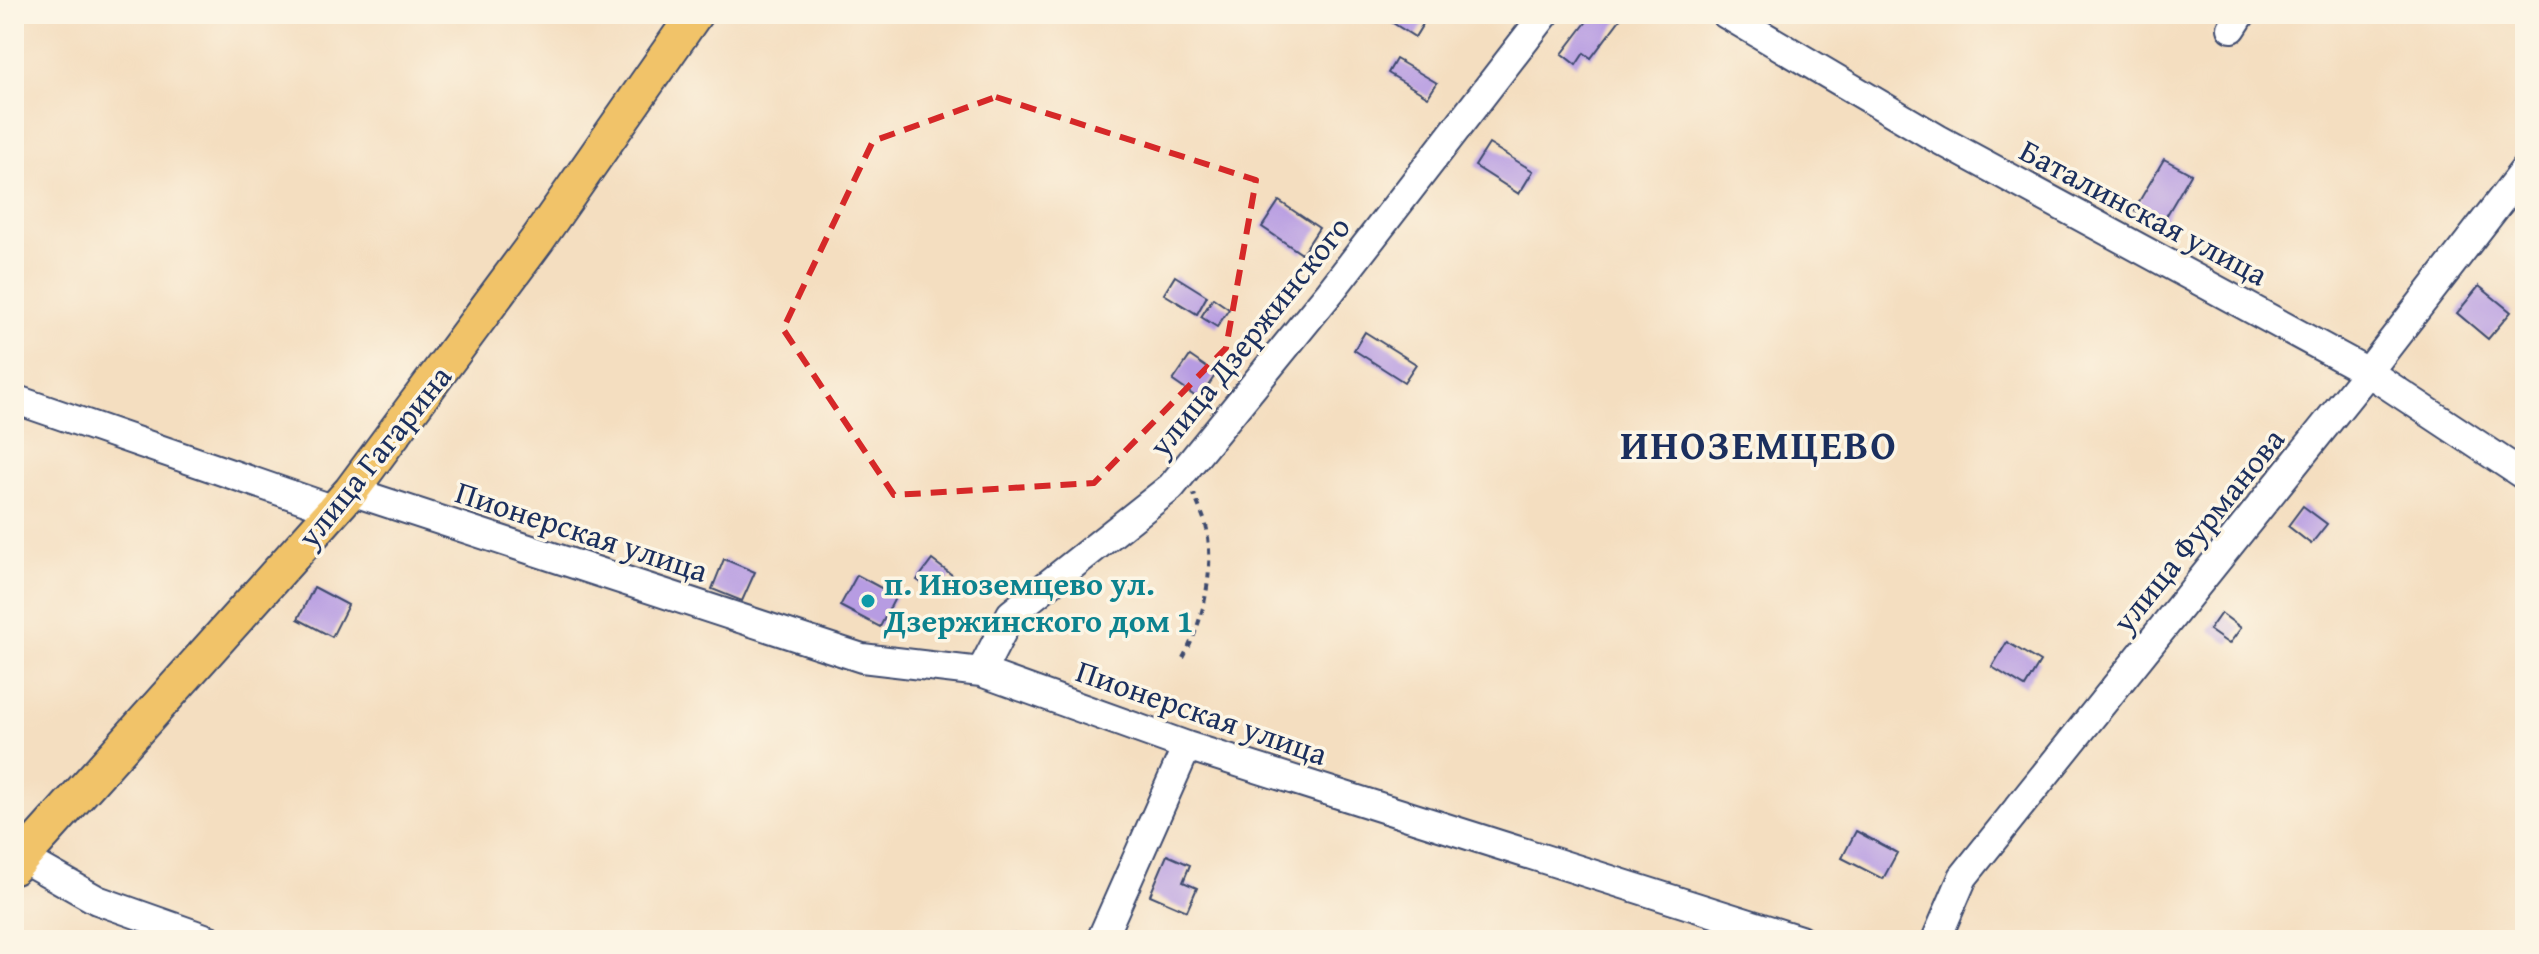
<svg xmlns="http://www.w3.org/2000/svg" width="2539" height="954" viewBox="0 0 2539 954" font-family="'Gentium Book Plus',serif">
<rect width="100%" height="100%" fill="#fcf5e5"/>
<filter id="ink" filterUnits="userSpaceOnUse"><feTurbulence type="fractalNoise" baseFrequency=".0125" numOctaves="2"/><feDisplacementMap in="SourceGraphic" scale="16" xChannelSelector="R" yChannelSelector="G"/><feConvolveMatrix kernelMatrix="1 2 1 2 8 2 1 2 1" color-interpolation-filters="sRGB"/></filter>
<filter id="wash" filterUnits="userSpaceOnUse"><feTurbulence type="fractalNoise" baseFrequency=".006" numOctaves="4" result="noise"/><feDisplacementMap in="SourceGraphic" scale="32" xChannelSelector="R" yChannelSelector="G"/><feGaussianBlur stdDeviation="1.8" result="paint"/><feColorMatrix in="noise" values="0 0 0 0 0 0 0 0 0 0 0 0 0 0 0 0 0 1.4 0 .05"/><feComposite in="paint" operator="in"/></filter>
<g filter="url(#wash)">
<rect width="100%" height="100%" fill="#f4dec0"/>
<g id="blocks">
<path fill="#b79ce2" d="M1387 14H1429L1415 37 1385 18Z
M1581 14H1624L1591 58 1584 53 1576 65 1562 54 1588 20Z
M1396 59 1437 83 1428 97 1388 73Z
M1489 144 1533 171 1519 194 1475 166Z
M2164 159 2191 174 2161 225 2134 210Z
M1279 201 1319 228 1302 254 1262 227Z
M1175 276 1207 296 1197 314 1164 294Z
M2479 286 2511 312 2488 339 2457 313Z
M1213 298 1229 309 1217 327 1201 317Z
M1365 332 1416 364 1404 382 1354 350Z
M1190 356 1216 374 1199 399 1173 381Z
M2303 506 2327 524 2311 544 2288 526Z
M724 559 755 572 742 601 712 589Z
M932 560 952 575 938 594 917 580Z
M857 575 896 596 880 627 840 606Z
M314 587 348 605 332 637 298 619Z
M2221 613 2241 628 2229 644 2209 630Z
M2007 642 2040 662 2025 687 1992 667Z
M1856 831 1897 853 1883 879 1842 858Z
M1167 855 1190 865 1183 882 1197 888 1187 911 1150 895Z
M1015 933 1032 940H1012Z"/>
</g>
</g>
<g filter="url(#ink)">
<use href="#blocks" fill-opacity="0" stroke="#3c496d" stroke-width="2"/>
<g fill="none" stroke-linecap="round" stroke-linejoin="round">
<g stroke="#3c496d" stroke-width="32">
<path id="minor" d="M1726 14 1938 139 2368 372 2525 476
M2232 28 2241 14
M14 399 335 510
M351 491 862 658 981 672 1187 746 1800 940
M981 672 1011 614 1171 487 1330 292 1545 14
M14 853 97 900 210 940
M1101 940 1187 746
M1936 940 1963 877 2368 372 2525 169"/>
</g>
<g stroke="#3c496d" stroke-width="38">
<path id="major" d="M14 867 351 491 538 239 695 14"/>
</g>
<path stroke="#3c496d" stroke-width="4" stroke-dasharray="6 6" stroke-linecap="butt" d="M1183 658C1204 620 1214 574 1207 530 1205 518 1198 506 1194 494"/>
<use href="#minor" stroke="#fff" stroke-width="28"/>
<use href="#major" stroke="#f1c369" stroke-width="34"/>
</g>
</g>
<path fill="none" stroke="#d62828" stroke-width="6" stroke-dasharray="16 10" stroke-linejoin="round" d="M996 97 1256 180 1226 348 1094 483 894 495 783 329 873 141Z"/>
<circle fill="#0f9aa8" stroke="#fcf5e5" stroke-width="3" cx="868" cy="601" r="8"/>
<g text-anchor="middle" dominant-baseline="central" stroke-width="7" stroke-linejoin="round" paint-order="stroke">
<g font-size="32" fill="#1b2f5e" stroke="#fcf5e5">
<text transform="translate(2144 212) rotate(28)">Баталинская улица</text>
<text transform="translate(1249 336) rotate(-51)">улица Дзержинского</text>
<text transform="translate(374 456) rotate(-51)">улица Гагарина</text>
<text transform="translate(2198 530) rotate(-51)">улица Фурманова</text>
<text transform="translate(582 531) rotate(18)">Пионерская улица</text>
<text transform="translate(1202 712) rotate(19)">Пионерская улица</text>
</g>
<g font-size="32" font-weight="bold" fill="#0d838f" stroke="#fcf5e5" text-anchor="start">
<text x="884" y="583">п. Иноземцево ул.<tspan x="884" dy="37">Дзержинского дом 1</tspan></text>
</g>
<g font-size="40" font-weight="bold" letter-spacing="2" fill="#1b2f5e" stroke="#fcf5e5">
<text x="1759" y="444">ИНОЗЕМЦЕВО</text>
</g>
</g>
<rect width="2539" height="954" fill="none" stroke="#fcf5e5" stroke-width="48"/>
</svg>
